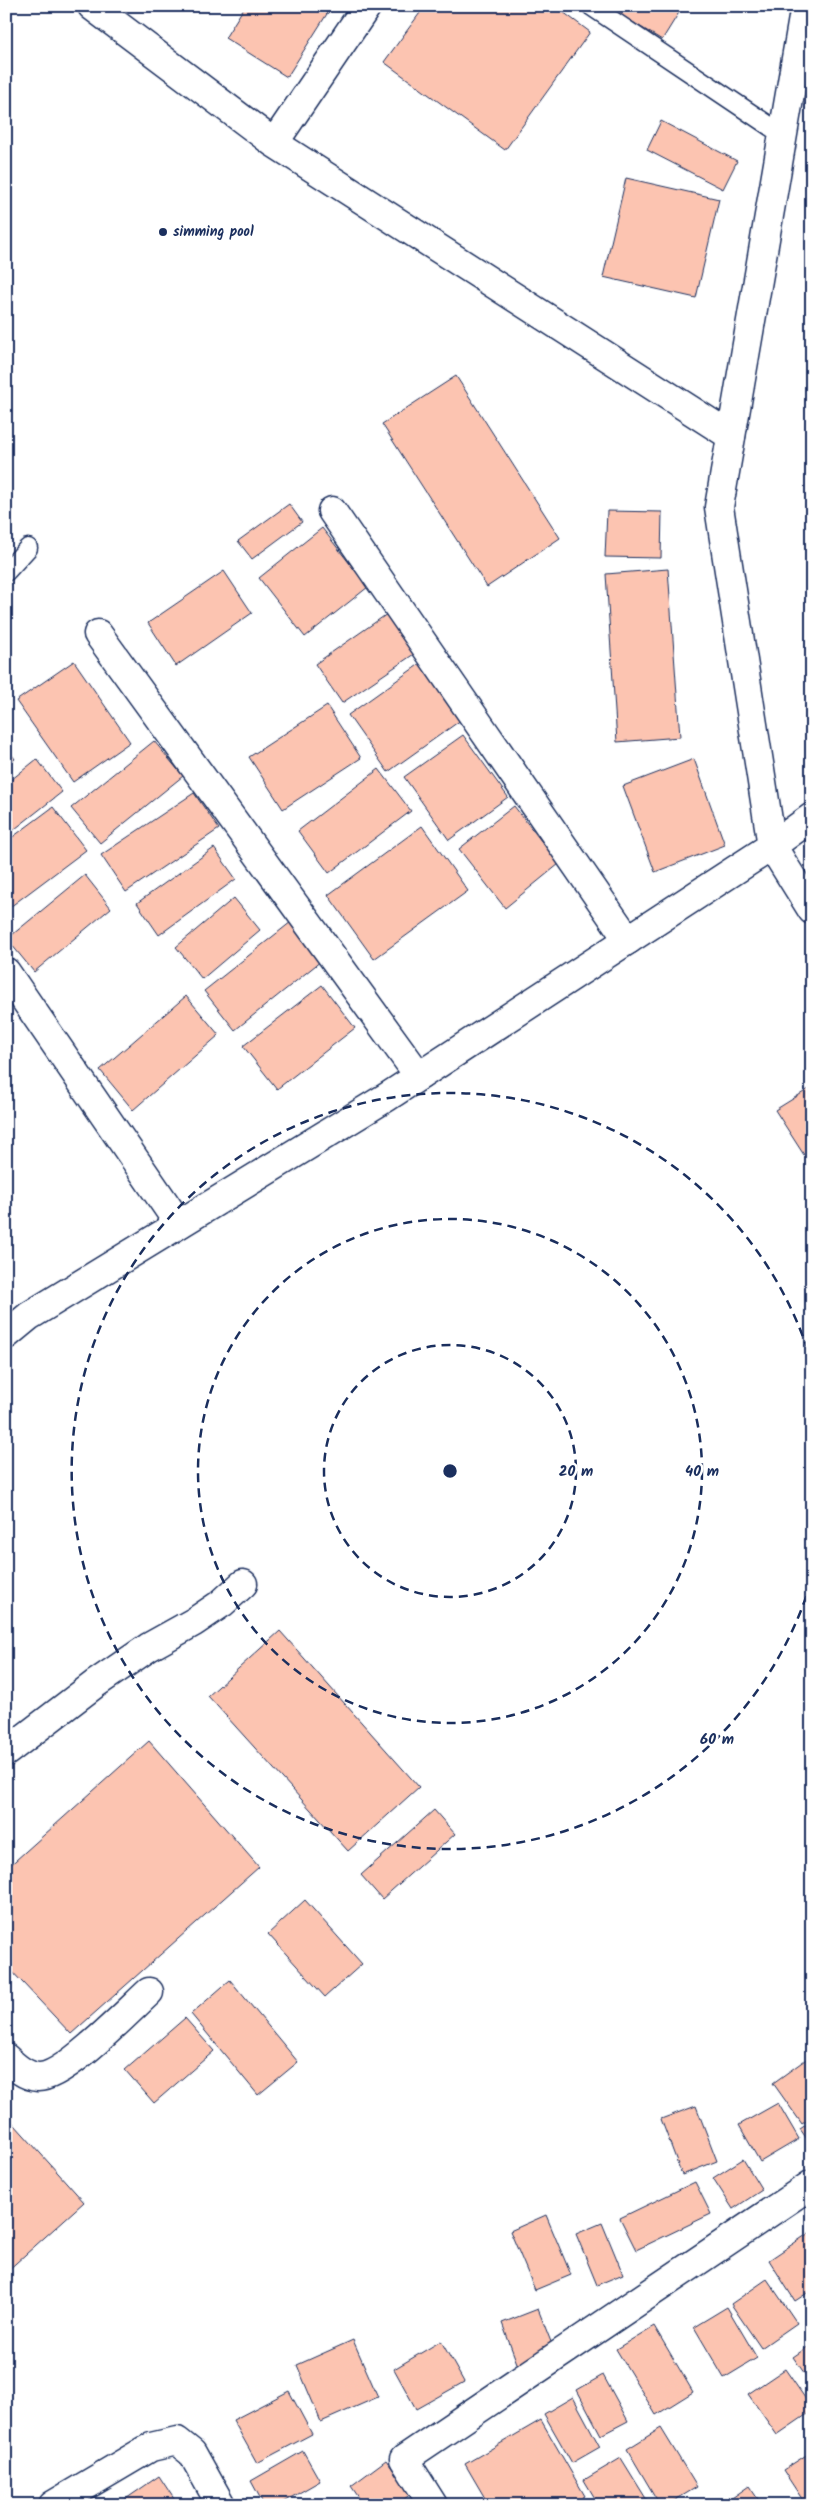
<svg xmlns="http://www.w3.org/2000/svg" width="818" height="2511" viewBox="0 0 818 2511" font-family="Kalam,sans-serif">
<rect width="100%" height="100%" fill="#fff"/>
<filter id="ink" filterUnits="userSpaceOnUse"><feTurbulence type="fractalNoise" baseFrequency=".02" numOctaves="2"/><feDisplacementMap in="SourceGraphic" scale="10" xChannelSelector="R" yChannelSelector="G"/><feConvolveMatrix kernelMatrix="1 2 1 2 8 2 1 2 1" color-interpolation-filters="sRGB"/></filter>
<g filter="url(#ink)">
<path fill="#fcc4b1" stroke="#1b2f5e" d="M245 6H332L287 77 225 38Z
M425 6H555L590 32 505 150 384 62Z
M619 6H683L662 40 616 12Z
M661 121 737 161 723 189 647 150Z
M626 178 719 199 696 298 603 277Z
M456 376 560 538 487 587 382 424Z
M289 504 302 522 252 559 238 541Z
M607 511 662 512 661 558 605 557Z
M322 528 368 587 305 637 259 578Z
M668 569 680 737 617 742 606 574Z
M224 571 252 613 176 666 148 623Z
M387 614 414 654 342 703 315 664Z
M428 658 468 715 388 772 348 715Z
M74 661 130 742 73 782 16 701Z
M327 706 361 758 283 809 249 757Z
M463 735 508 797 449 840 404 777Z
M154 741 183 776 100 843 71 808Z
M6 747 15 759 6 765Z
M37 759 62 792 6 836V784Z
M694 759 725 845 655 872 623 786Z
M379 769 411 811 329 873 298 831Z
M194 793 219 829 126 892 101 855Z
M514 806 559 864 505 908 459 849Z
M53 807 86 850 6 910V842Z
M422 826 468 891 374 959 328 895Z
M214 848 236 879 159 935 137 903Z
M85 875 111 908 34 972 7 939Z
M234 898 260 930 202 979 176 947Z
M296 918 326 957 235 1030 204 991Z
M322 985 355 1028 277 1089 243 1046Z
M186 996 219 1035 133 1110 100 1070Z
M812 1087V1151L804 1155 775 1110Z
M280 1631 419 1787 348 1851 208 1696Z
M149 1741 259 1867 71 2034 6 1965V1869Z
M434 1810 455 1834 382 1899 361 1875Z
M305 1900 362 1964 325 1997 268 1934Z
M230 1980 298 2062 258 2095 191 2014Z
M185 2018 214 2051 154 2103 125 2070Z
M812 2055V2117L802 2124 773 2083Z
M778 2103 799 2139 760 2162 739 2125Z
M696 2106 717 2161 682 2175 661 2119Z
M6 2115 84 2202 6 2272Z
M812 2121V2146L800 2129Z
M743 2159 762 2190 733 2209 713 2178Z
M695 2182 711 2214 636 2250 620 2218Z
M546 2215 571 2275 535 2290 510 2231Z
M602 2223 623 2274 597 2285 576 2234Z
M812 2231V2290L795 2301 769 2260Z
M767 2279 797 2323 761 2348 731 2304Z
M727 2307 757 2358 724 2378 694 2327Z
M538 2309 555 2352 518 2366 502 2323Z
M654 2326 693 2392 656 2415 616 2349Z
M353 2340 378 2397 321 2422 297 2365Z
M441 2341 464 2382 416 2409 394 2369Z
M812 2344V2384L793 2357Z
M785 2369 812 2408V2411L777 2435 748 2394Z
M603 2375 628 2421 601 2435 577 2390Z
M289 2391 312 2434 257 2463 233 2420Z
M573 2397 600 2447 572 2463 544 2414Z
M541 2420 585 2496 571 2505H489L465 2464Z
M661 2428 697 2487 667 2505H660L627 2449Z
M303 2451 320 2481 278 2505H264L251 2481Z
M808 2454 812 2460V2505H806L783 2470Z
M621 2458 650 2505H599L584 2480Z
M386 2460 411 2494 396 2505H364L351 2486Z
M159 2476 178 2505H117Z
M749 2486 762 2505H722Z"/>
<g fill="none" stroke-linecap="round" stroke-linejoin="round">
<g stroke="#1b2f5e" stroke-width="21">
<path id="lane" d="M591 6 783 135
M6 572 28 548"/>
</g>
<g stroke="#1b2f5e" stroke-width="31">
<path id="street" d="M92 6 274 143 731 436
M274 143 367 6
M332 511 628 940
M98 634 419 1076
M6 972 179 1224
M6 1752 95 1684 149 1647 194 1622 222 1603 243 1584
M6 2058C15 2067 25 2076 38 2077 64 2078 128 2011 149 1992
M53 2505 151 2447 177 2441 192 2453 221 2505
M433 2505 404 2459 812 2184"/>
</g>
<g stroke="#1b2f5e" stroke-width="31">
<path id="secondary" d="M805 6 719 507 772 846 812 910
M6 1335 29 1316 387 1097 772 846 812 817"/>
</g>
<use href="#lane" stroke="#fff" stroke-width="18"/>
<use href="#street" stroke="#fff" stroke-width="28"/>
<use href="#secondary" stroke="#fff" stroke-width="28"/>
</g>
</g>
<g fill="none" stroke="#1b2f5e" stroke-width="2.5" stroke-dasharray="9 6">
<circle cx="450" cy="1471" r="126"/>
<circle cx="450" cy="1471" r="252"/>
<path d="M811 1582A378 378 0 1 1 811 1360"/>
</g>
<circle fill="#1b2f5e" stroke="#fff" stroke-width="2" cx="163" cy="232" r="5"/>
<g text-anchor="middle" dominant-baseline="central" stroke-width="5" stroke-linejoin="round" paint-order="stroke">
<g font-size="14" font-weight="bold" fill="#1b2f5e" stroke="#fff" text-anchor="start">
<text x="173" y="232">simming pool</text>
</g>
</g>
<circle cx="450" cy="1471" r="8" fill="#1b2f5e" stroke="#fff" stroke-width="2.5"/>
<g font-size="15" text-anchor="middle" font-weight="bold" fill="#1b2f5e" stroke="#fff" stroke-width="5" stroke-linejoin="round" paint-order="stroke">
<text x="576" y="1476">20 m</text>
<text x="702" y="1476">40 m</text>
<text x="717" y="1744">60 m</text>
</g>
<rect width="818" height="2511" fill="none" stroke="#fff" stroke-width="25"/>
<rect x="12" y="12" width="793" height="2486" fill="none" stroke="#1b2f5e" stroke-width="2" filter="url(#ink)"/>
</svg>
